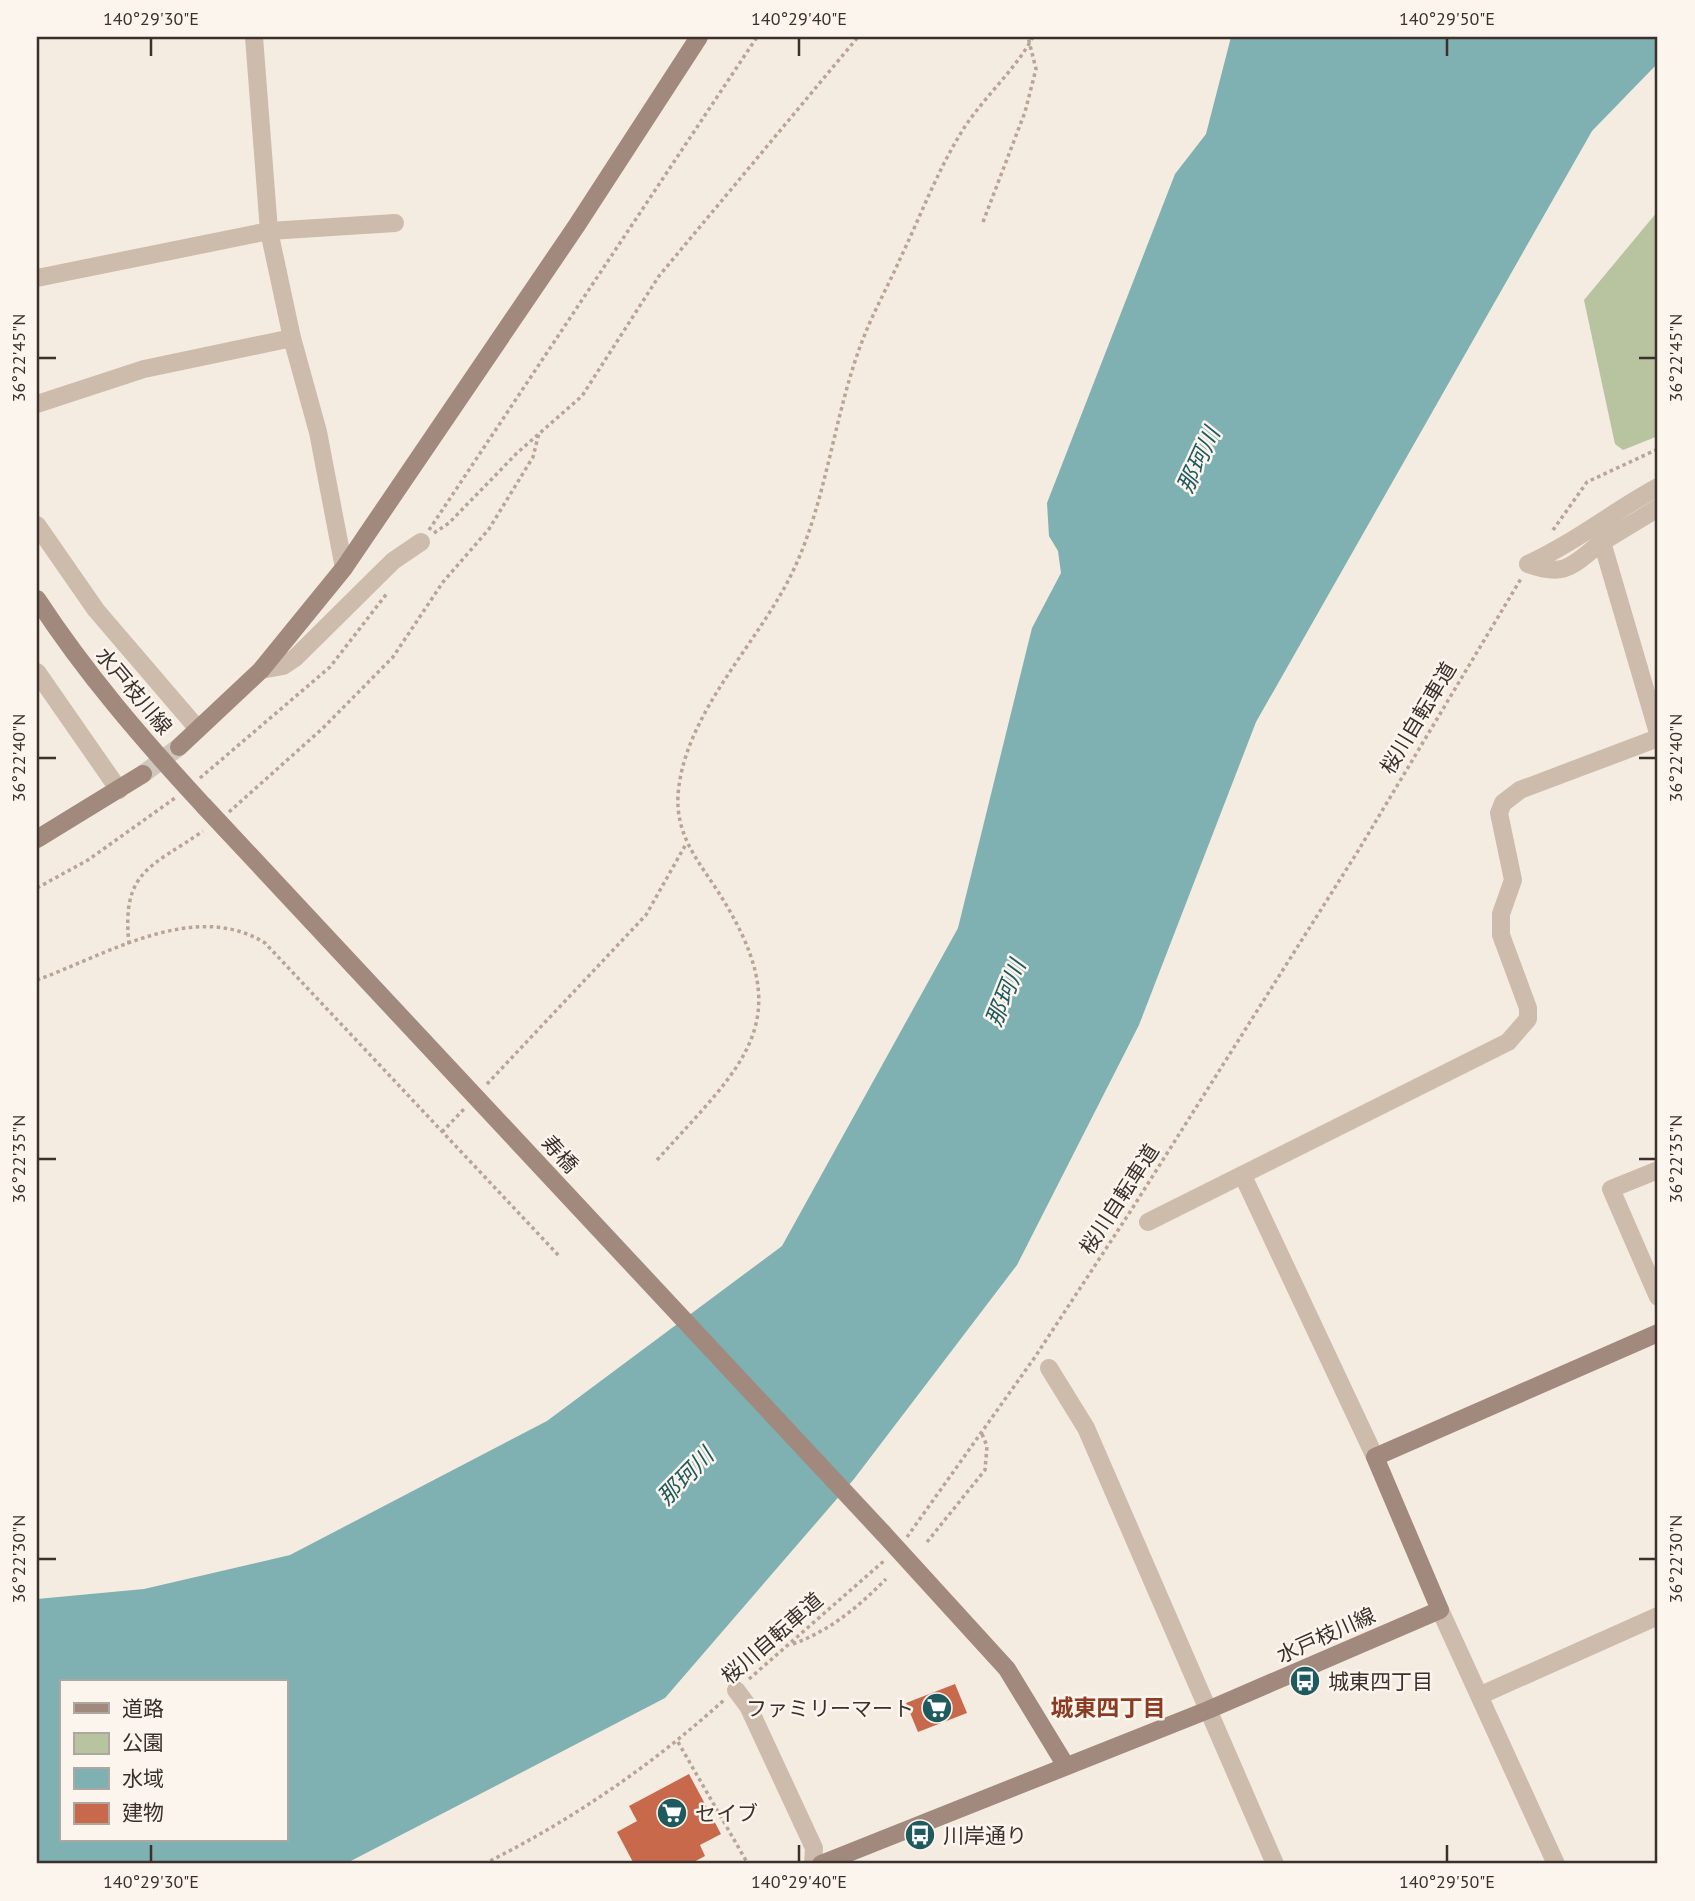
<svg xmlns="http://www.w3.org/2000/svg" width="1695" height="1901" viewBox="0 0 1695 1901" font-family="'PT Sans','Noto Sans JP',sans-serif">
<rect width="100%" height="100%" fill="#f4ebe1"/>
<path fill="#b8c4a0" d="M1658 211V436L1623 450 1615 444 1584 300Z"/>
<path fill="#7fb0b2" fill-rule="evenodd" d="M1231 37H1658V63L1592 131 1256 722 1139 1025 1017 1265 854 1479 665 1698 345 1864H37V1599L144 1589 290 1555 547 1421 782 1246 958 928 1032 628 1061 573 1058 551 1049 536 1047 503 1175 174 1206 134ZM61 1682H285V1840H61Z"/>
<path fill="#c8694b" d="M955 1684 967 1713 918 1732 906 1703Z
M689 1774 721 1834 700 1845 705 1856 690 1864H634L617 1832 637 1821 629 1806Z"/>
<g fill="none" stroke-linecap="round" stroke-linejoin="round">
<path stroke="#cfc6bd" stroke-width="18" stroke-dasharray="18 9" stroke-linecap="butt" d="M143 774 179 747"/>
<path stroke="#b9a596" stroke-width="3.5" stroke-dasharray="3.5 3.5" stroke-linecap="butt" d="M983 222 1025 112 1036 69 1028 37
M429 530 757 37
M1553 530 1587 482 1658 449
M434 533 449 523 517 453 582 396 659 276 858 37
M200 778 330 667 388 592
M229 812 323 728 393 657 443 582 489 529 533 457 539 433
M37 888 88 860 175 798
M129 944C121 870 152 867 203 831
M37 980C106 955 195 899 265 943L560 1257
M487 1084 646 915 686 844
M442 1132 465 1108
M657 1160C747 1060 802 1020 715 887 695 857 676 833 678 795 684 713 759 643 793 571 828 498 834 410 865 334 875 309 889 284 900 259 921 215 938 169 964 128 985 96 1015 70 1033 37
M907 1537 1035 1357 1130 1212 1358 851 1522 577
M927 1542 985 1470 987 1446 982 1434
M793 1644C831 1630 858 1607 886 1579
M749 1679 885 1560
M678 1742 748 1864
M484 1864C572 1820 651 1766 724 1700"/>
<path stroke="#cdbbac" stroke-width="18" d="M254 37 269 231 292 338 318 432 344 568
M37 278 269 231 395 223
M37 404 144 369 292 338
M37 525 96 610 198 729
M1602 542 1658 508
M1528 564C1567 578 1572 565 1602 542L1658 733
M1528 564C1574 543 1614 511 1658 487
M261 670 283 666 295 658 393 561 421 542
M37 672 119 790
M1658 1170 1611 1189 1658 1297
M1243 1176 1375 1457
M1148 1222 1508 1042 1528 1019V1008L1501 935V914L1513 880 1499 813 1503 803 1520 790 1658 738
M1049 1368 1086 1428 1275 1864
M1440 1610 1556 1864
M736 1690 748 1706 814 1848 813 1864
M1481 1695 1658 1616"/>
<path stroke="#a18a7d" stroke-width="18" d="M37 599C86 674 143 740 204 806
M179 747 261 670 344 568 577 225 699 37
M37 839 143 774
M883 1533 1007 1669 1066 1766
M821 1864 1208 1710 1440 1610 1375 1457 1658 1333"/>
<path stroke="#a18a7d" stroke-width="18" d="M204 806 883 1533"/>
</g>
<path fill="none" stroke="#3b302b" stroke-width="2.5" d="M151 38V56M799 38V56M1447 38V56M38 358H56M1639 358H1656M38 758H56M1639 758H1656M38 1159H56M1639 1159H1656M38 1559H56M1639 1559H1656M151 1845V1862M799 1845V1862M1447 1845V1862"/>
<defs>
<g id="bus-disc" transform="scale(1.575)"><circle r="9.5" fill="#1f5a5e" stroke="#fbf5ee"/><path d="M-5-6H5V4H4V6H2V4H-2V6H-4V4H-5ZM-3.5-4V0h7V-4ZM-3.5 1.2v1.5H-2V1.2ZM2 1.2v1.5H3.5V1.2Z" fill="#fff"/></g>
<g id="supermarket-disc" transform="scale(1.575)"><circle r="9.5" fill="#1f5a5e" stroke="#fbf5ee"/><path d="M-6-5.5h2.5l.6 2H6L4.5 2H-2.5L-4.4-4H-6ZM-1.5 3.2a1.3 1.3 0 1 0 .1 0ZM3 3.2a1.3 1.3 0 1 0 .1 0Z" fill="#fff"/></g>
</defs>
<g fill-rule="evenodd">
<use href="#bus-disc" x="1305" y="1681"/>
<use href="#supermarket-disc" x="937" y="1708"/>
<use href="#supermarket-disc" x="672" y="1813"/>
<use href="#bus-disc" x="920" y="1835"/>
</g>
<g text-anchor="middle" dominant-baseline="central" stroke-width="5" stroke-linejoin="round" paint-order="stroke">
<g font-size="21" fill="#3b302b" stroke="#fbf5ee">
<text transform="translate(134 691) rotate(50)">水戸枝川線</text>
<text transform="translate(1418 718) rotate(-59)">桜川自転車道</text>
<text transform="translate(560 1154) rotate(47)">寿橋</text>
<text transform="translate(1119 1199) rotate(-57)">桜川自転車道</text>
<text transform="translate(1326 1635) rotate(-24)">水戸枝川線</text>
<text transform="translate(772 1638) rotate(-41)">桜川自転車道</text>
</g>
<g font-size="21" fill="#3b302b" stroke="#fbf5ee" text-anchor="start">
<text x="1328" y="1681">城東四丁目</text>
<text x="914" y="1708" text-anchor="end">ファミリーマート</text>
<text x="695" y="1813">セイブ</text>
<text x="943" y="1835">川岸通り</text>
</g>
<g font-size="23" font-style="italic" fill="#1f5a5e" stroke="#fbf5ee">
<text transform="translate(1198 460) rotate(-65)">那珂川</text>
<text transform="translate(1005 993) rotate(-68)">那珂川</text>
<text transform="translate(685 1476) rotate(-46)">那珂川</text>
</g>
<g font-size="23" font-weight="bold" fill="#8c3b22" stroke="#fbf5ee">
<text x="1108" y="1707">城東四丁目</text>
</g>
</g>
<rect width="1695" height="1901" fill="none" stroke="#fbf5ee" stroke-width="77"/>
<rect x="60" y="1680" width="228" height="161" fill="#fbf5ee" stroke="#aea6a0" stroke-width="2"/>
<rect x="74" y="1703" width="35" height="10" fill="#a18a7d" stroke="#aea6a0" stroke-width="2"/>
<text x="122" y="1716" font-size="21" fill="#3b302b">道路</text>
<rect x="74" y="1733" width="35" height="21" fill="#b8c4a0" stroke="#aea6a0" stroke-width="2"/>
<text x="122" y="1750" font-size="21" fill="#3b302b">公園</text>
<rect x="74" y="1768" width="35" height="21" fill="#7fb0b2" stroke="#aea6a0" stroke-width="2"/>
<text x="122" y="1786" font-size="21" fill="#3b302b">水域</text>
<rect x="74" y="1803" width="35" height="21" fill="#c8694b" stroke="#aea6a0" stroke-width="2"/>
<text x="122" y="1820" font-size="21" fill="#3b302b">建物</text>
<rect x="38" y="38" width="1618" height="1824" fill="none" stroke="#3b302b" stroke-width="2.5"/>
<g font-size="18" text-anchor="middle" fill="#3b302b">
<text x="151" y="25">140°29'30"E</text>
<text x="799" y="25">140°29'40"E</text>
<text x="1447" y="25">140°29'50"E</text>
<text transform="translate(19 358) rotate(-90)" y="6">36°22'45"N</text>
<text transform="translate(1676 358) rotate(-90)" y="6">36°22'45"N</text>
<text transform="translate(19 758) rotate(-90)" y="6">36°22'40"N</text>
<text transform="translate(1676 758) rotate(-90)" y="6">36°22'40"N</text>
<text transform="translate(19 1159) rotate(-90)" y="6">36°22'35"N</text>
<text transform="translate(1676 1159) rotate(-90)" y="6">36°22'35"N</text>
<text transform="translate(19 1559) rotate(-90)" y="6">36°22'30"N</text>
<text transform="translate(1676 1559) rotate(-90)" y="6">36°22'30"N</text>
<text x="151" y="1888">140°29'30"E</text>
<text x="799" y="1888">140°29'40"E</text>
<text x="1447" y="1888">140°29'50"E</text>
</g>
</svg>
